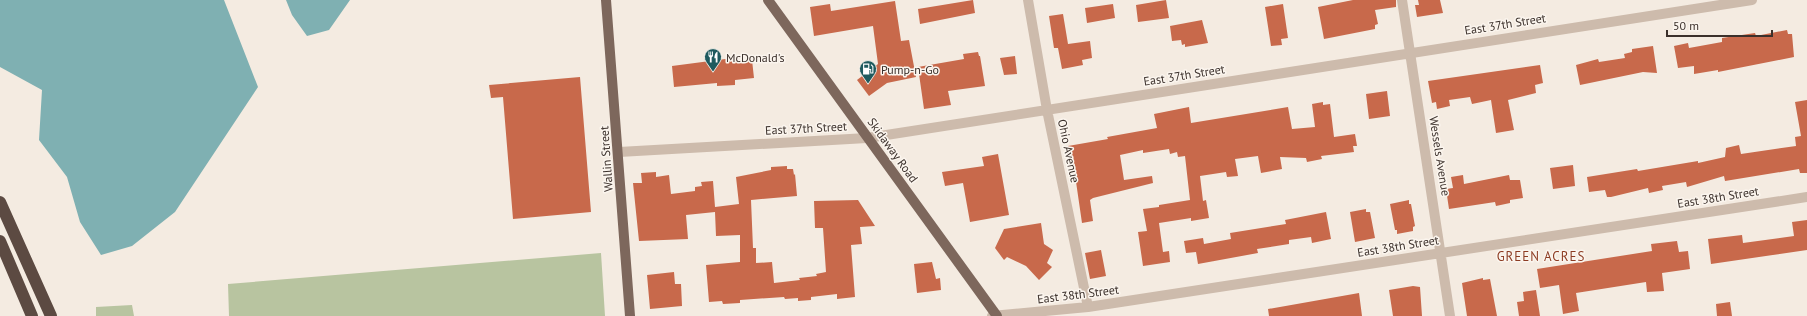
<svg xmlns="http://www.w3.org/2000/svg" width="1807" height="316" viewBox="0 0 1807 316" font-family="'PT Sans',sans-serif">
<rect width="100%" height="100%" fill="#f4ebe1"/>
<path fill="#b8c4a0" d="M601 253 605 316H229L228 284Z
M132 305 134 316H96V307Z"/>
<path fill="#7fb0b2" d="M0 0H224L258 87 175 212 132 246 101 255 80 222 67 177 39 140 42 90 0 67Z
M286 0H350L329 30 307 36 292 15Z"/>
<path fill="#c8694b" d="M973 0 975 13 920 24 918 9Z
M1166 0 1169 18 1138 22 1136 5Z
M1353 0H1396V7L1375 10 1378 24 1375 25V29L1324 39 1318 7Z
M1418 0H1440L1443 13 1417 17 1415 5H1419Z
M895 1 901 41 909 40 916 77 887 83 869 96 857 80 878 64 873 26 814 36 810 7 830 4 831 11Z
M1113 4 1115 18 1087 23 1085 8Z
M1283 4 1288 38 1281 39 1282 45 1271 46 1265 7Z
M1063 14 1068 44 1090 41 1092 58 1082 60 1083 65 1062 69 1058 48H1054L1049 16Z
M1202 20 1208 43 1185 47V44L1182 45 1181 40 1172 41 1170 26Z
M1787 30 1788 34H1792L1794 57 1718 72V70L1694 74V66L1678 68 1674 46 1688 43 1689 48 1722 42V38L1755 33 1756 36Z
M1653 46 1657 73 1643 72 1580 85 1576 65 1598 59 1599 62 1625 58 1624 54 1632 52V49Z
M978 52 979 56H980L985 86 948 91 951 105 924 109 918 67 964 59 963 54Z
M1015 56 1017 74 1004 75 1000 58Z
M733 58V61L752 60 754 78 735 80V85L717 86V83L674 87 672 66Z
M1540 65 1543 83 1535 85 1536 93 1508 100 1514 130 1496 133 1491 100 1472 104 1470 97 1449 100 1450 106 1437 109 1436 102 1432 103 1428 81Z
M580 77 591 212 513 219 503 97 491 98 489 85Z
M1387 91 1390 116 1369 119 1366 94Z
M1807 100V173H1800L1799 169 1725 181 1724 176 1687 187 1686 182 1662 186 1663 190 1649 193 1648 188 1611 197H1607L1605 190 1589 192 1587 177 1637 169 1638 171 1698 161V163L1725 157 1726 148 1739 145 1741 154 1796 146 1795 137 1801 136 1795 102Z
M1323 102V105L1330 104 1334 137 1355 134 1357 146H1353L1354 152 1321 156 1322 159 1307 162 1306 158 1280 157 1282 169 1261 173 1258 156 1235 159 1238 176 1227 177 1226 172 1200 176 1203 201 1206 200 1209 218 1191 221V218L1159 223 1163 252 1169 251 1170 262 1143 266 1138 232 1147 231 1143 209 1159 207V205L1190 200 1185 156 1178 157 1177 152 1170 154 1169 149 1143 153V150L1120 155 1124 180 1152 176 1153 183 1093 198 1090 200 1093 221 1082 223 1074 168H1072L1068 146 1108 139 1107 137 1157 128 1154 114 1189 107 1191 123 1288 107 1292 129 1315 127 1312 104Z
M998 154 1009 215 970 222 963 183 945 186 942 172 984 166 982 157Z
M1573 165 1575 186 1553 189 1550 168Z
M787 166V169H793L794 175 795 174 797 196 751 200 753 248H756V263L772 262 774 283 800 280 799 278 817 276 816 274 826 272 823 228H815L814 201 858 200 875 226 860 227 862 244 851 245 855 297 837 299V294L811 297V300L798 301V298L785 299 784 297 740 300V303L723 304 722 301 709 302 706 265 740 262V235L716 236 715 212 686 215 688 239 639 241 633 183H642L641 173 656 172V177L669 175 671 194 695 191V187L702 186 701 182 713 181 715 207 739 204 736 177 771 170V167Z
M1463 175 1464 184 1509 175 1510 180H1520L1523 198 1510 200V203L1496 206 1495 202 1449 209 1446 189 1453 188 1451 177Z
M1409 200V204H1411L1415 226 1413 227V231L1397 234V230H1395L1390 204Z
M1366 209V212H1370L1375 238 1355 242 1350 212Z
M1326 212 1331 239 1312 243 1311 237 1289 240V244L1257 249 1258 253 1198 264 1196 252 1186 253 1184 241 1203 238 1204 244 1231 239 1230 233 1286 224 1285 220Z
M1807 220V250L1711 264 1708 239 1742 235 1743 243 1794 236 1792 222Z
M1041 223 1044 244 1053 250 1047 263 1052 267 1039 280 1026 266 1007 257 1004 260 995 248 1004 229Z
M1677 241 1679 252 1688 251 1690 269 1662 273 1664 291 1647 292 1646 282 1576 293 1579 311 1563 314 1559 285 1540 288 1537 269 1652 251 1651 244Z
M1101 250 1106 276 1090 279 1085 253Z
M932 262 936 279 940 278 941 290 917 293 914 264Z
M674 272 675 284H681L682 306 650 309 647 275Z
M1483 278V280L1490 279 1497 316H1467L1462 283Z
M1413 286 1420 287 1422 316H1393L1389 290Z
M1536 290 1540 316H1519L1517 302 1524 301 1523 292Z
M1359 293 1362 316H1269L1268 309Z
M1730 302 1732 316H1717L1716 304Z"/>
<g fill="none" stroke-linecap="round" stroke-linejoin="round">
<path stroke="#cdbbac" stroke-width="10" d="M1028 0 1047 110 1088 307
M1402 0 1450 316
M619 152 867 138 1752 0
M992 316 1088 307 1807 197"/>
<path stroke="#7d675c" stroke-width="10" d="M606 0 630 316
M768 0 997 316"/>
<path stroke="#5c4a42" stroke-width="12" d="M0 202 51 316
M0 241 32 316"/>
</g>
<defs>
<g id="restaurant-pin" transform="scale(0.9)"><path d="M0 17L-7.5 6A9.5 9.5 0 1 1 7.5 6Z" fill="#1f5a5e" stroke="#fbf5ee"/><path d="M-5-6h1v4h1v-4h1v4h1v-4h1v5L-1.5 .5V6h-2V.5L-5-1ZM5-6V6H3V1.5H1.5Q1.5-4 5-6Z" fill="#fff"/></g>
<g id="fuel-pin" transform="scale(0.9)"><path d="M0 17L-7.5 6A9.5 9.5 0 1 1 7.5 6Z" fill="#1f5a5e" stroke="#fbf5ee"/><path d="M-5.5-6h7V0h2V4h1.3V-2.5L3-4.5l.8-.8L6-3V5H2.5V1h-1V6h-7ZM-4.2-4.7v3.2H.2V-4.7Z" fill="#fff"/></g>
</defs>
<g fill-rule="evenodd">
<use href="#restaurant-pin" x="713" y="57"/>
<use href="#fuel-pin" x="868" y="69"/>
</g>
<g text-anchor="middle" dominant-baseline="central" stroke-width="3" stroke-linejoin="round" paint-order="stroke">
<g font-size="12" fill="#3b302b" stroke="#fbf5ee">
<text transform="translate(1505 24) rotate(-9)">East 37th Street</text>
<text transform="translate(1184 75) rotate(-9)">East 37th Street</text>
<text transform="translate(806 128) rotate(-3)">East 37th Street</text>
<text transform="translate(893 150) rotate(54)">Skidaway Road</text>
<text transform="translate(1069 151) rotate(78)">Ohio Avenue</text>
<text transform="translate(1440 156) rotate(81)">Wessels Avenue</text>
<text transform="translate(606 159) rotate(-94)">Wallin Street</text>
<text transform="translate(1718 197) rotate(-9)">East 38th Street</text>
<text transform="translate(1398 246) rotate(-9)">East 38th Street</text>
<text transform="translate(1078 294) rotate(-7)">East 38th Street</text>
</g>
<g font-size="12" fill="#3b302b" stroke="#fbf5ee" text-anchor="start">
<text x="726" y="57">McDonald's</text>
<text x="881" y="69">Pump-n-Go</text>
</g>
<g font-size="13" letter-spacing="1" fill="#8c3b22" stroke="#fbf5ee">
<text x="1541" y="256">GREEN ACRES</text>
</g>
</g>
<path d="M1667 30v6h105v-6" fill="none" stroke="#3b302b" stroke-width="2"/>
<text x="1673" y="30" font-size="12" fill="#3b302b" stroke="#fbf5ee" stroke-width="3" paint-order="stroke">50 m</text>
</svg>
